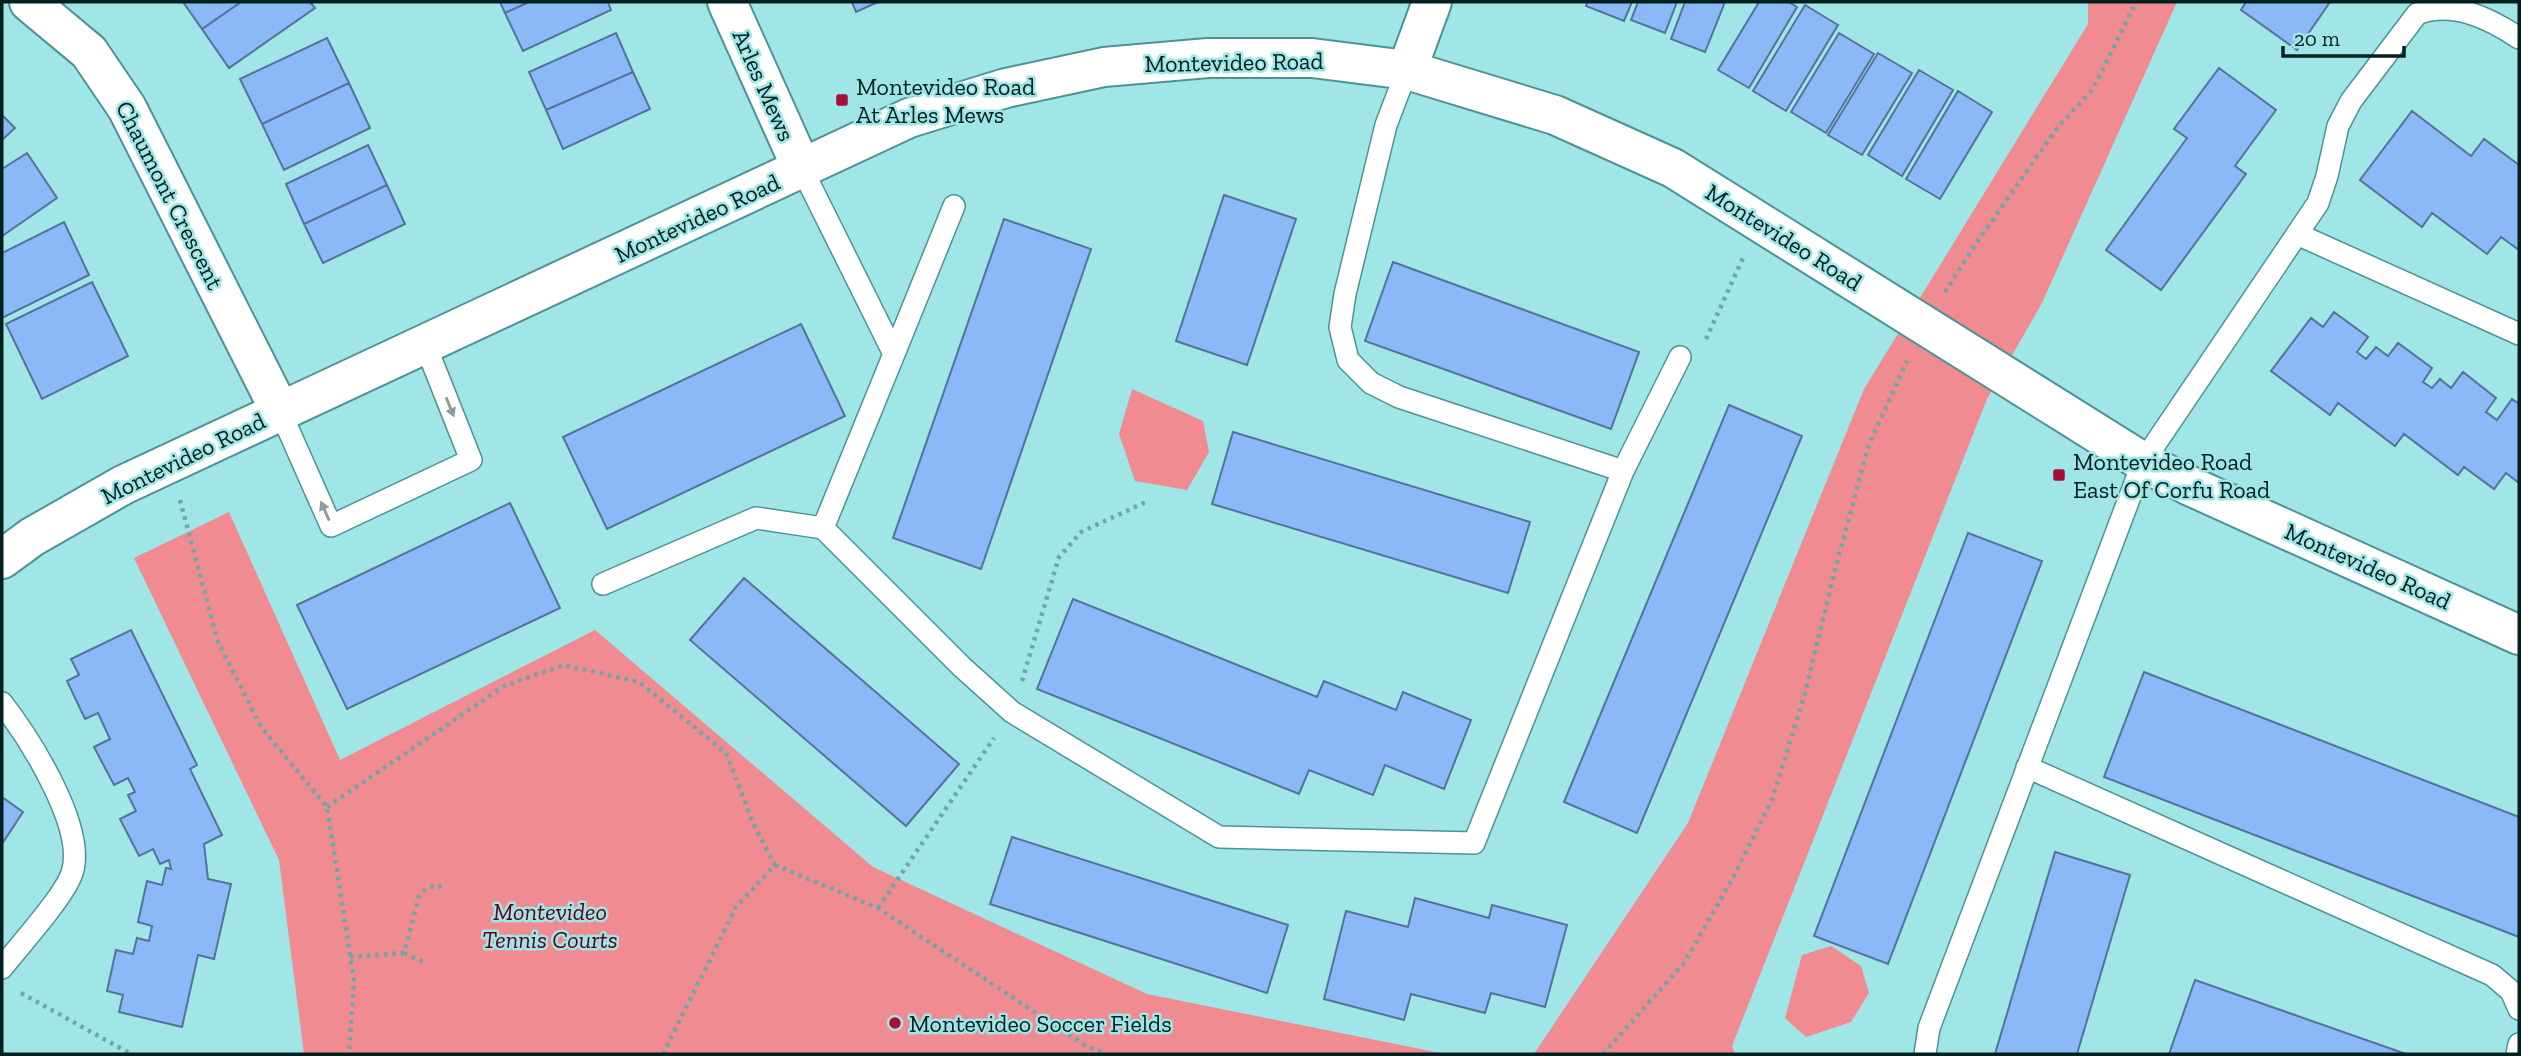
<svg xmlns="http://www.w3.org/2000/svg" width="2521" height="1056" viewBox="0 0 2521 1056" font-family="'Zilla Slab',serif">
<rect width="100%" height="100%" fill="#a0e6e6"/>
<path fill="#ef8b91" d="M2088 2H2177L2042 303 1987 399 1732 1046 1735 1054H1534L1688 823 1864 389 2088 24Z
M1132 389 1203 421 1209 452 1187 490 1135 481 1119 434Z
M229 512 340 760 595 630 873 867 1147 994 1445 1054H304L279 860 134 558Z
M1831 946 1861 966 1869 993 1851 1022 1806 1037 1785 1018 1802 955Z"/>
<path fill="#8bb8f6" stroke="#557299" stroke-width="2" d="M183 2H241L202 29Z
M241 2H310L315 8 229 68 202 29Z
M500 2H529L505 13Z
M529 2H608L611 10 523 51 505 13Z
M852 2H878L856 12Z
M1587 2H1632L1624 21 1586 6Z
M1638 2H1677L1665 33 1631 20Z
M1685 2H1725L1705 52 1671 39Z
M1759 2H1789L1797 7 1749 88 1718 70Z
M2246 2H2330L2297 50 2241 10Z
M1805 5 1838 25 1786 111 1753 91Z
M616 33 633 72 546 110 529 72Z
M1839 33 1874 54 1826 133 1791 112Z
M327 38 349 83 262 124 240 79Z
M1878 53 1912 73 1862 155 1828 135Z
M2219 68 2276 110 2235 166 2246 174 2161 290 2106 250 2187 138 2174 129Z
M1919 70 1953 90 1902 176 1868 155Z
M633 72 650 109 563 149 546 110Z
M349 83 370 128 284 170 262 124Z
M1958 91 1992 112 1940 199 1906 179Z
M2412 111 2471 156 2484 139 2519 165V250L2501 237 2487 254 2432 213 2422 227 2360 180Z
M2 115 15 128 2 140Z
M368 145 387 185 304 224 286 184Z
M27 153 57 198 2 236V169Z
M387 185 405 224 323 263 304 224Z
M1224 195 1296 219 1247 365 1176 341Z
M1004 219 1091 249 981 569 893 538Z
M64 222 89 275 2 318V253Z
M1393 262 1639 352 1611 429 1365 341Z
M92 282 128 356 42 399 6 324Z
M2334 312 2368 337 2357 352 2366 359 2376 347 2388 356 2398 343 2432 368 2423 382 2432 388 2440 379 2451 388 2463 372 2496 398 2486 412 2497 420 2512 399 2519 404V483L2506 473 2494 489 2464 467 2458 475 2404 434 2395 446 2338 403 2330 415 2271 371 2311 318 2323 327Z
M801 324 845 416 607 529 563 437Z
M1729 405 1802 436 1637 833 1564 802Z
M1233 432 1530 522 1508 593 1212 504Z
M510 503 560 608 347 709 297 605Z
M1968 533 2042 561 1888 964 1814 936Z
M744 578 959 764 906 826 690 640Z
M1073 599 1317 697 1324 681 1396 710 1403 692 1471 720 1444 789 1385 765 1373 795 1309 770 1299 794 1037 689Z
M131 630 197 765 190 769 222 835 204 844 208 879 231 884 214 959 198 955 182 1027 119 1012 123 995 107 991 116 950 133 954 137 938 149 941 152 926 138 922 147 881 162 885 166 868 171 869 169 860 160 864 153 849 139 856 120 819 136 811 128 795 135 792 128 778 114 785 94 747 110 739 98 713 85 719 67 681 79 675 71 659Z
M2144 672 2519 817V937L2104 777Z
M2 797 23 812 2 844Z
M1012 837 1288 925 1267 993 990 904Z
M2055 852 2130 875 2077 1054H1995Z
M1415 898 1489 918 1492 905 1567 925 1545 1007 1491 993 1485 1013 1411 994 1404 1020 1324 999 1346 911 1408 927Z
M2195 980 2406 1054H2169Z"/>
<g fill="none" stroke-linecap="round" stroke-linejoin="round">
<g stroke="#4e9394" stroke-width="24">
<path id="service" d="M802 169 894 354 823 528 962 667 1012 712 1219 837 1474 843 1623 471 1399 397 1371 383 1348 360 1340 327 1345 294 1386 125 1407 70
M2297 234 2519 334
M894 354 954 206
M280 411 331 526 471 460 425 344
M1623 471 1680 357
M603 584 756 518 823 528
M2 703C29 738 87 828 72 873 64 897 19 946 2 968
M2027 767 2492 975 2511 991 2519 1009
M1925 1054 1929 1028 2143 462 2318 203 2327 176 2338 126 2351 101 2417 14C2452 0 2489 18 2519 38
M2517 1054 2519 1044"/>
</g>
<g stroke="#4e9394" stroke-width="42">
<path id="minor" d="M29 2 89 52 127 108 280 411
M727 2 802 169"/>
</g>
<g stroke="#4e9394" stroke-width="42">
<path id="tertiary" d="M1407 70 1432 2
M2 559 32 537 123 485 909 118 1006 88 1104 67 1208 58H1312L1407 70 1555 115 1673 168 2143 462 2190 486 2519 635"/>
</g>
<path stroke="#6da7a7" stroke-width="4.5" stroke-dasharray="3.5 5" stroke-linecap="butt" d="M1945 292 1977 242 2058 127 2093 89 2136 2
M1706 339 1743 258
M180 500 218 642 261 727 327 807 354 980 349 1054
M1022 681 1059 557 1081 532 1148 501
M327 807 504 686 564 665 639 682 726 753 754 825 775 865
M775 865 878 908 1086 1046 1107 1054
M878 908 994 738
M404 953 424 962
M350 957 404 953 419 896C426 886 434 885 446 887
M21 993 131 1054
M663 1054 736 907 775 865
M1603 1054 1684 963 1735 874 1773 797 1805 693 1832 582 1868 447 1907 361"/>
<use href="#service" stroke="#fff" stroke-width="21"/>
<use href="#minor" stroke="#fff" stroke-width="38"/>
<use href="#tertiary" stroke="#fff" stroke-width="38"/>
</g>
<defs><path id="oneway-solid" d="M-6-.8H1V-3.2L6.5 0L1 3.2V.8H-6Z" transform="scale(1.75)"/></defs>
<g fill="#8d9b9b">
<use href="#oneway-solid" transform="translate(450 407) rotate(68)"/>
<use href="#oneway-solid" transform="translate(325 511) rotate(-114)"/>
</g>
<g fill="#a70e35" stroke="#a0e6e6" stroke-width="2.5">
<rect x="835" y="93" width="14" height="14" rx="3.5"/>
<rect x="2052" y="468" width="14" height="14" rx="3.5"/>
<circle cx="895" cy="1023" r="7"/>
</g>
<g text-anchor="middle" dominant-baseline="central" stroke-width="5" stroke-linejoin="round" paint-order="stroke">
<g font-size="24" fill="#022020" stroke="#a0e6e6">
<text transform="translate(1234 62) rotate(-1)">Montevideo Road</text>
<text transform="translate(764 85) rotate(66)">Arles Mews</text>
<text transform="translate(170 195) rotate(63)">Chaumont Crescent</text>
<text transform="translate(697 218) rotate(-25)">Montevideo Road</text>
<text transform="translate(1784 237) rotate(32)">Montevideo Road</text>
<text transform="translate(183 458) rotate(-26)">Montevideo Road</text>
<text transform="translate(2368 566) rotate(24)">Montevideo Road</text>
</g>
<g font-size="24" fill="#022020" stroke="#a0e6e6" text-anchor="start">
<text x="856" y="86">Montevideo Road<tspan x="856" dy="28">At Arles Mews</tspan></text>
<text x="2073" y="461">Montevideo Road<tspan x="2073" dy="28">East Of Corfu Road</tspan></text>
<text x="909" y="1023">Montevideo Soccer Fields</text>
</g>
<g font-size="24" font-style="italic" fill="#5a0017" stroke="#a0e6e6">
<text x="550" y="911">Montevideo<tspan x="550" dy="28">Tennis Courts</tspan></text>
</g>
</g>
<rect width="2521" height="1056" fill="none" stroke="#022020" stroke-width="7"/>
<path d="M2283 46v10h121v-10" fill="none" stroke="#022020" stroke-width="3.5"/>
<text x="2294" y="46" font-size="21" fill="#022020" stroke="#a0e6e6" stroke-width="5" paint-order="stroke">20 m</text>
</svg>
